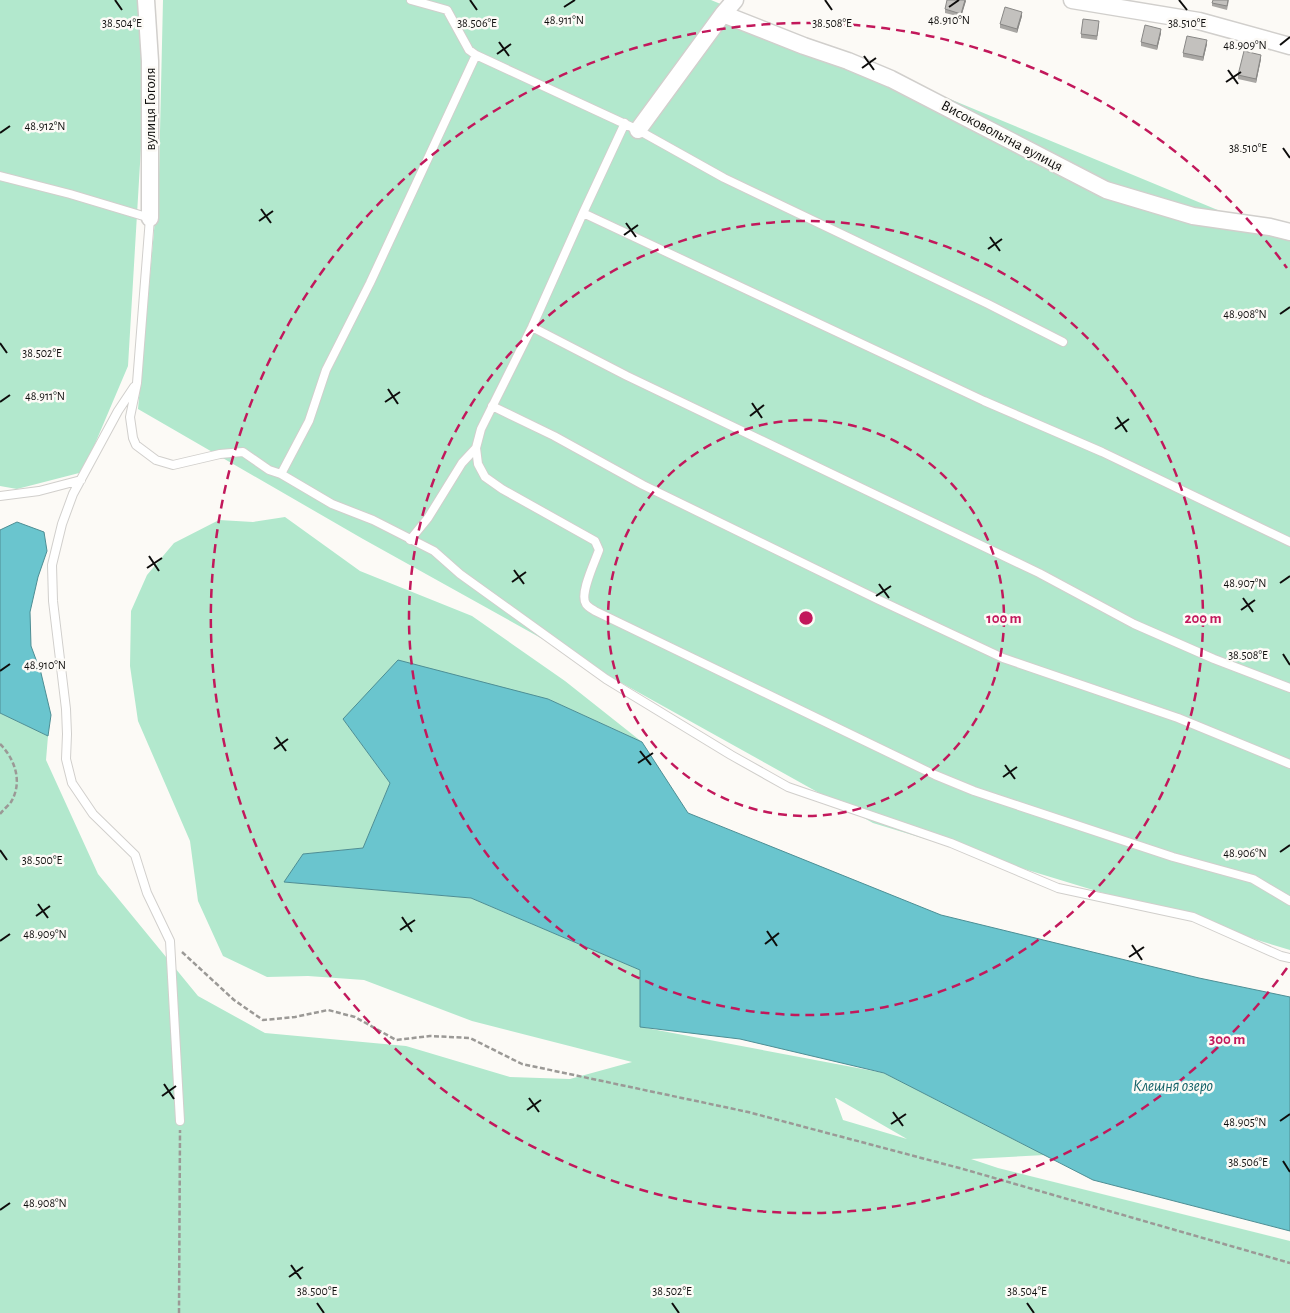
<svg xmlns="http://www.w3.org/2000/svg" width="1290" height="1313" viewBox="0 0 1290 1313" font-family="'Alegreya Sans',sans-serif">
<rect width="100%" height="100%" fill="#fcfaf6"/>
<path fill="#b2e8cd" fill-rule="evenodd" d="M0 0H143L145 38 141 147 128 366 83 472 17 489 0 486Z
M163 0H711L1290 240V950L873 823 363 539 138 409 159 175Z
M285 517 360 571 472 616 565 681 642 742 548 699 343 719 390 783 363 848 303 854 285 882 471 898 640 970 641 1027 884 1073 1045 1155 971 1159 998 1168 1290 1241V1313H0V713L48 736 46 760 98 874 198 996 265 1033 406 1046 510 1077 570 1079 632 1062 472 1021 364 980 308 976 267 977 223 956 198 901 190 841 138 721 130 666 131 611 147 575 174 543 219 520 253 522ZM835 1098H836L907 1139 843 1120Z"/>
<path fill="#6ac5ce" stroke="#4e8e94" d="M17 522 44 532 47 551 38 577 30 612 31 646 41 673 51 715 48 736 0 713V530Z
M398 660 548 699 642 742 688 813 941 915 1199 978 1290 997V1231L1093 1180 884 1073 740 1039 640 1027V970L471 898 284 882 303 854 363 848 390 783 343 719Z"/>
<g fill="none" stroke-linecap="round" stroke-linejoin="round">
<g stroke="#d1cfcc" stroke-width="10">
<path id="service" d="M411 0 447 10 469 50 476 55 638 130 724 178 988 304 1063 342
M625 123 583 213 532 327 481 429 476 448 478 464 485 477 502 489 595 541 599 550C595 562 579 594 586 604 588 607 592 609 595 611L935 775 974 791 1173 857 1253 879 1290 901
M0 176 70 194 150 218 137 383 130 417 133 438 136 445 156 460 173 465 220 454 243 452 269 470 281 474 332 504 373 520 434 551 460 574 606 679 731 755 788 787 951 843 1058 888 1193 917 1281 956 1290 958
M583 213 984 401 1102 452 1290 542
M532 327 627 376 1039 573 1134 624 1214 659 1290 688
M134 387 118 411 73 494 62 524 52 565 53 601 66 709 67 734 66 759 72 783 93 814 135 855 147 893 170 941 180 1121
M492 406 554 436 643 485 879 600 1003 658 1178 718 1290 764
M281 474 309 421 326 370 370 283 476 55
M0 496 39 491 81 480
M410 540 428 518 462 463 476 448"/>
</g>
<g stroke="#d1cfcc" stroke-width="19">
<path id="minor" d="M146 0 150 61V218
M1072 0 1199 21 1290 46
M723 14 804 46 848 61 891 79 1106 190 1193 216 1270 227 1290 232
M638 130 723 14 735 0"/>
</g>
<path stroke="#9b9996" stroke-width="2.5" stroke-dasharray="5 2.5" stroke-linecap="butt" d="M0 744C15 759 23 782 11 802 8 806 3 810 0 814
M182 952 234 1000 263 1020 295 1017 328 1010 355 1017 396 1040 430 1036 470 1038 522 1064 748 1112 963 1169 1290 1263
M179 1313 180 1130"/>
<use href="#service" stroke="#fff" stroke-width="8"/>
<use href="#minor" stroke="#fff" stroke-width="16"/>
</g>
<path fill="#a8a6a3" d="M966 0 961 17 945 13V9Z
M1229 0 1227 10 1212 6V3Z
M1022 16 1017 33 1000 28V24Z
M1099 25 1097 40 1081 38V34Z
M1161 33 1157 50 1141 46V42Z
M1207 44 1203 61 1183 57V53Z
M1261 59 1256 83 1238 79V75Z"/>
<path fill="#888785" d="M965 0 966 1 961 17V14Z
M1022 12V16L1017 33V29Z
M1161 29V33L1157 50V46Z
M1207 40V44L1203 61V57Z
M1261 55V59L1256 83V79Z"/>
<path fill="#c3c1be" stroke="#888785" d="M947 0H965L961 14 945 9Z
M1213 0H1228L1227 6 1212 3Z
M1005 7 1022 12 1017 29 1000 24Z
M1083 19 1099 21 1097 36 1081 34Z
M1145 25 1161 29 1157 46 1141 42Z
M1187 36 1207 40 1203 57 1183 53Z
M1244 51 1261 55 1256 79 1238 75Z"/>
<path fill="none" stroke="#0e0d0c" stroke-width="2" d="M115 0 122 10M470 0 477 10M825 0 832 10M1179 0 1187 10M564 7 575 0M949 7 959 0M499 42 509 56M1280 45 1290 37M497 54 511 44M864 56 874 70M862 68 876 58M1228 70 1238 84M1226 82 1241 72M0 133 10 126M1283 148 1290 158M261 209 271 223M259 221 273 211M626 223 636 237M624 235 638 225M990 237 1000 251M988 249 1002 239M1280 314 1290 307M0 343 7 353M388 389 398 404M0 402 10 395M385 402 400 392M752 403 762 418M750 416 764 405M1117 417 1127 432M1115 429 1129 419M149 556 159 571M147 568 162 558M514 570 524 584M512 582 526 572M1280 583 1290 576M879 584 889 598M876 596 891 586M1243 598 1253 612M1241 610 1255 600M1283 654 1290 665M0 671 10 664M276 737 286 751M274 749 288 739M640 751 651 765M638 763 653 753M1005 765 1015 779M1003 777 1017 767M0 850 7 860M1280 852 1290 845M38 904 48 918M36 916 50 906M402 917 412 932M400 930 415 920M767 931 777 946M0 941 10 934M765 944 779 933M1132 945 1142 960M1129 957 1144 947M164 1084 174 1099M162 1096 176 1086M529 1098 539 1112M527 1110 541 1100M893 1112 903 1126M1280 1121 1290 1114M891 1124 906 1114M1283 1161 1290 1172M0 1210 10 1203M291 1265 301 1279M289 1277 303 1267M317 1303 324 1313M672 1303 679 1313M1027 1303 1034 1313"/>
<g fill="none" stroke="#c2185b" stroke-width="2.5" stroke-dasharray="9 6">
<circle cx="806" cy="618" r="198"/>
<circle cx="806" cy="618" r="397"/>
<path d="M1287 968A595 595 0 1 1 1287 268"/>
</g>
<g text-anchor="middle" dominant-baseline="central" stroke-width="5" stroke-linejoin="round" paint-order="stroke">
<g font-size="15" fill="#0e0d0c" stroke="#fcfaf6">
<text transform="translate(150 109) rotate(-90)">вулиця Гоголя</text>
<text transform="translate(1002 136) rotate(28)">Високовольтна вулиця</text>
</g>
<g font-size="16" font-style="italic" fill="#116066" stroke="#fcfaf6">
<text x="1173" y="1086">Клешня озеро</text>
</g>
</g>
<g font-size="12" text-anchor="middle" fill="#0e0d0c" stroke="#fcfaf6" stroke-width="5" stroke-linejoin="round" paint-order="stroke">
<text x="564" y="24">48.911°N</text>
<text x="949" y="24">48.910°N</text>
<text x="477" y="27">38.506°E</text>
<text x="832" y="27">38.508°E</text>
<text x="1187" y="27">38.510°E</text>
<text x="122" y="27">38.504°E</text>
<text x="1245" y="49">48.909°N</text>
<text x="45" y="130">48.912°N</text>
<text x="1248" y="152">38.510°E</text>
<text x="1245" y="318">48.908°N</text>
<text x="42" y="357">38.502°E</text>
<text x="45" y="400">48.911°N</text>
<text x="1245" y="587">48.907°N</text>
<text x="1248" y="659">38.508°E</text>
<text x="45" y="669">48.910°N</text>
<text x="1245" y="857">48.906°N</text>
<text x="42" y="864">38.500°E</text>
<text x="45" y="938">48.909°N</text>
<text x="1245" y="1126">48.905°N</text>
<text x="1248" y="1166">38.506°E</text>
<text x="45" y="1207">48.908°N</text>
<text x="317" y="1295">38.500°E</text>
<text x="672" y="1295">38.502°E</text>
<text x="1027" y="1295">38.504°E</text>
</g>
<circle cx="806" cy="618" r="8" fill="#c2185b" stroke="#fcfaf6" stroke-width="2.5"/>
<g font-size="15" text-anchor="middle" font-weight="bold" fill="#c2185b" stroke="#fcfaf6" stroke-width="5" stroke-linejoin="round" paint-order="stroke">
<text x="1004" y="623">100 m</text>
<text x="1203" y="623">200 m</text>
<text x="1227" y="1044">300 m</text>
</g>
</svg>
